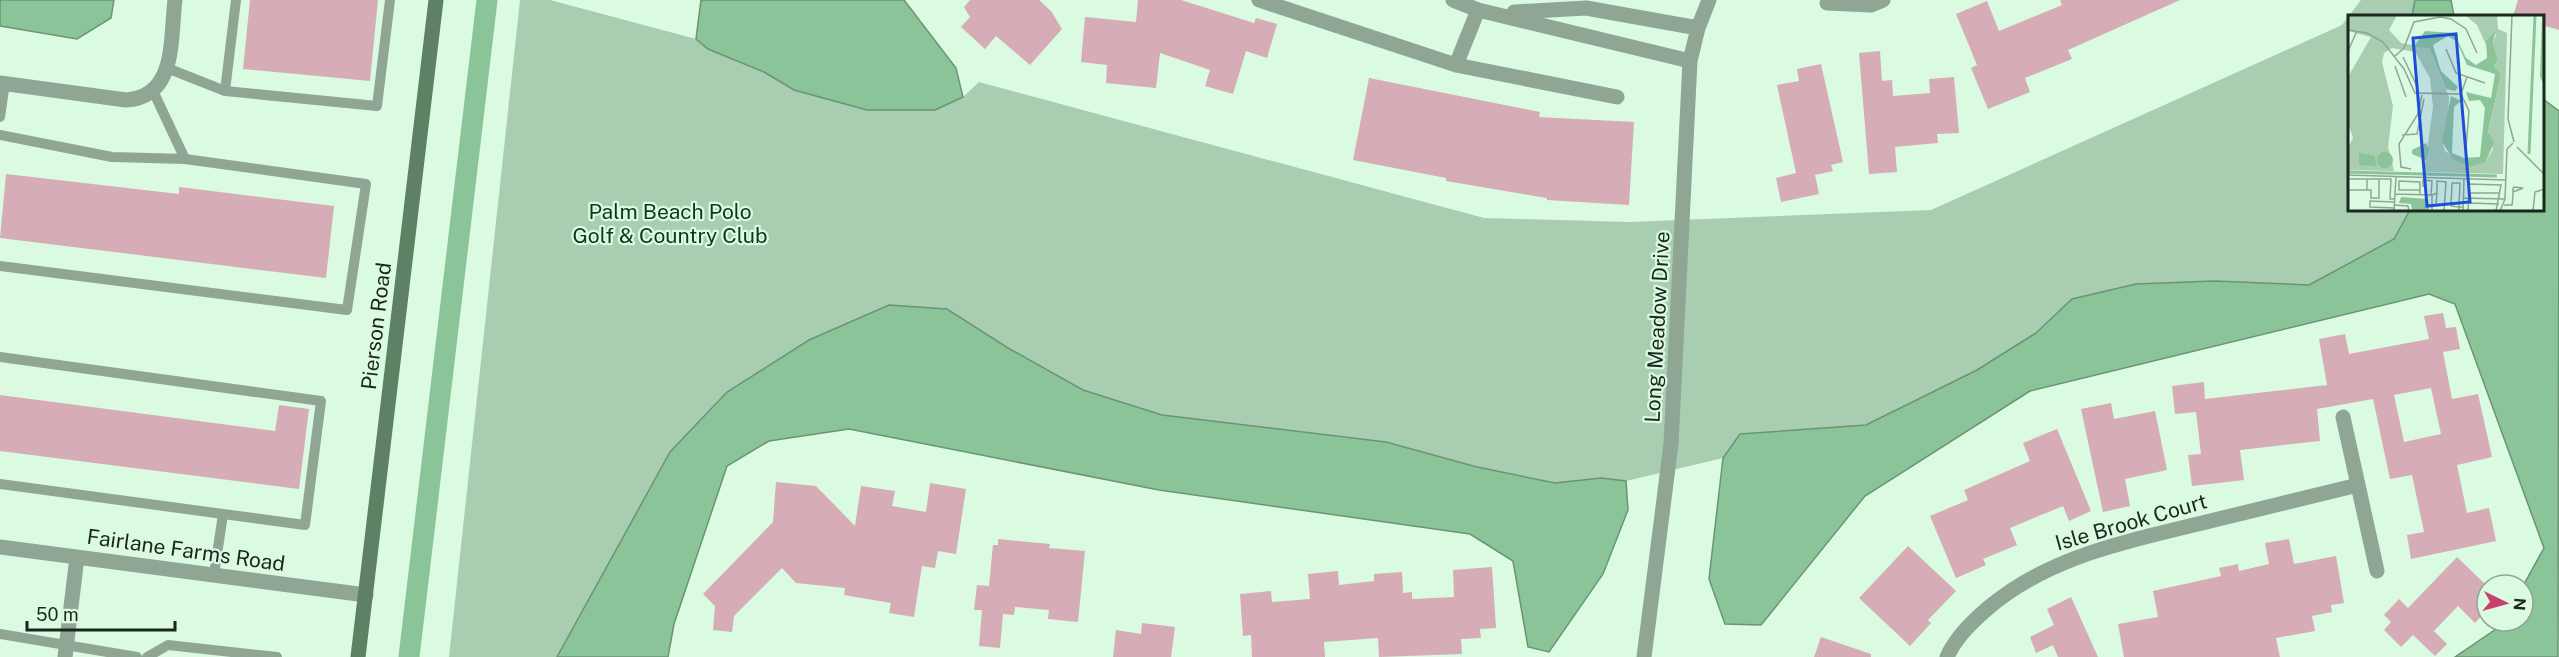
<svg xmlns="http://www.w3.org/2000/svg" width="2559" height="657" viewBox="0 0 2559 657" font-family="'Public Sans',sans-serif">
<rect width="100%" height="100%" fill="#dafbe1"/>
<path fill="#a9cdb0" d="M520 0H550L696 39 708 49 764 72 794 90 963 97 979 82 1484 218 1630 222 1931 210 2342 25 2361 0H2415L2412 16H2349V210H2410L2394 239 2309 285 2214 281 2136 284 2072 299 2036 333 1977 370 1866 425 1740 434 1723 458 1626 481 1601 478 1555 483 1477 467 1386 442 1162 415 1083 390 1008 348 947 309 670 452 557 657H449Z"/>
<path fill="#8cc499" stroke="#6a9574" stroke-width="1.5" d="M0 0H114L111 18 77 39 0 26Z
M701 0H904L956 68 963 97 935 110H867L794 90 764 72 708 49 696 39Z
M2415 0H2451L2454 16H2412Z
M2543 99 2559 111 2558 657H2455L2496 629 2501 621H2523V586L2544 548 2455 304 2429 294 2030 391 1865 496 1761 625 1725 624 1709 579 1723 458 1740 434 1866 425 1977 370 2036 333 2072 299 2136 284 2214 281 2309 285 2394 239 2410 210H2542Z
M889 305 947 309 1008 348 1083 390 1162 415 1386 442 1477 467 1555 483 1601 478 1626 481 1628 510 1603 574 1549 652 1528 647 1513 561 1470 534 1159 490 849 429 769 441 727 466 674 624 668 657H557L670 452 727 392 809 340Z"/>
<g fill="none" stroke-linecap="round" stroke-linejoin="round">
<path stroke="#8cc499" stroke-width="21" d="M409 657 487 0"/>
</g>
<path fill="#d6acb6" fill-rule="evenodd" d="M250 0H378L370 81 243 69Z
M970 0H1039L1051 11 1062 29 1030 65 996 36 985 49 961 27 970 17 964 7Z
M1138 0H1181L1254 23 1256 18 1277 24 1267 58 1246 51 1233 94 1205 86 1210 70 1160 53 1156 88 1106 83 1107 65 1081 62 1085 17 1136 22Z
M2060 0H2180L2068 50 2072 59 2025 78 2030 92 1988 109 1971 68 1977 65 1956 14 1987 1 1999 31 2062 5Z
M2518 0H2559V30L2542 25V16H2513Z
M1880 51 1882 81 1892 80 1893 96 1930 93 1929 79 1954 77 1959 133 1937 134 1938 143 1895 147 1897 172 1869 174 1859 53Z
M1821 64 1843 162 1831 165 1833 171 1815 175 1819 194 1781 202 1776 178 1796 173 1777 85 1799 81 1797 69Z
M1369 78 1540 112 1539 117 1634 122 1629 205 1547 200V198L1446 181V178L1353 160Z
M6 174 179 194V187L334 206 326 278 0 238Z
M2443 313 2446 328 2456 327 2460 349 2443 352 2452 399 2478 394 2492 457 2457 465 2467 513 2489 508 2496 541 2411 559 2407 535 2424 532 2412 475 2390 479 2373 399 2317 409 2320 441 2240 450 2244 480 2192 486 2188 455 2201 454 2196 412 2175 414 2172 386 2204 382 2205 399 2327 385 2319 339 2345 334 2349 354 2429 339 2424 316ZM2431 388 2441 434 2404 442 2394 395Z
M0 395 275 431 279 405 309 409 299 489 0 451Z
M2111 403 2114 419 2155 411 2167 470 2125 479 2130 506 2103 512 2081 409Z
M2057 429 2091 511 2069 521 2063 506 2010 528 2017 545 1983 559 1986 565 1956 578 1930 516 1968 500 1964 490 2030 461 2023 443Z
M776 482 816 486 855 526 861 486 895 491 892 506 926 512 930 483 966 489 956 554 938 551 935 568 922 566 914 617 889 613 891 603 844 595 845 588 796 583 782 568 734 616 732 632 713 630 715 606 703 594 773 522Z
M998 539 1050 544 1049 548 1085 551 1078 622 1048 619 1049 610 1015 607 1014 615 1003 614 1000 648 979 646 982 610H974L977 585 989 586 993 545H998Z
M2289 539 2294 564 2336 556 2344 603 2331 605 2332 612 2312 616 2315 631 2276 638 2280 657H2124L2118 624 2158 617 2153 591 2221 576 2219 568 2238 564 2239 571 2269 564 2265 543Z
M1908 546 1956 591 1928 620 1931 623 1910 646 1859 598Z
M2457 557 2487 586V610L2475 623 2458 606 2434 631 2447 644 2435 656 2413 635 2401 647 2384 630 2391 622 2384 615 2399 599 2408 608Z
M1492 567 1496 628 1480 629 1481 638 1461 639 1462 654 1379 657 1378 638 1324 642 1325 657H1252L1251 635 1243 636 1240 594 1271 591 1272 602 1310 599 1308 574 1338 571 1339 585 1374 581V574L1402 572 1403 593 1412 592V599L1454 597 1453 570Z
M2071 597 2098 657H2058L2053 645 2036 653 2030 637 2054 625 2047 609Z
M1142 623 1175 627 1171 657H1113L1116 630 1141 634Z
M1821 637 1871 654V657H1814Z"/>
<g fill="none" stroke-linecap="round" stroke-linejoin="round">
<path stroke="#8ea693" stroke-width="10" d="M167 68 225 91 377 106 390 0
M225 91 236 0
M0 117 5 83
M0 135 112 157 185 159
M0 266 347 310 366 184 185 159 154 93
M0 357 321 401 305 525 0 484
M214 575 223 514
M0 634 137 657
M147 657 168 645 277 657"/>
<path stroke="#8ea693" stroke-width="15" d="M1259 0 1456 65 1617 97
M1453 0 1478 10 1690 61
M1827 3 1871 5 1883 0
M1514 12 1586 8 1698 28
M1456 65 1478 10
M0 83 126 100C177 97 170 39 175 0
M2343 417 2377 571
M0 547 366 595
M65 657 77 557
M1644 657 1671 444 1690 61 1698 28 1709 0
M1947 657C1956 637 1972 622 1988 608 2050 556 2125 542 2202 523 2254 510 2306 498 2358 485"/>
<path stroke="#5e8166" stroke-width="15" d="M358 657 436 0"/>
</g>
<g text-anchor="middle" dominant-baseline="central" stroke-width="4.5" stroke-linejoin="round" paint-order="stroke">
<g font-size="21" fill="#0c371b" stroke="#dafbe1">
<text x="670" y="211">Palm Beach Polo<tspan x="670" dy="24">Golf &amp; Country Club</tspan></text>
</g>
<g font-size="21" fill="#1b271e" stroke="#dafbe1">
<text transform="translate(376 326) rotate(-83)">Pierson Road</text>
<text transform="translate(1657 327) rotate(-87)">Long Meadow Drive</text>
<text transform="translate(2131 522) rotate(-16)">Isle Brook Court</text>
<text transform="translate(186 550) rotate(8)">Fairlane Farms Road</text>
</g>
</g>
<g transform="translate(2348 15)">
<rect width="196" height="196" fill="#dafbe1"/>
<path d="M0 0H49L41 15 53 28 81 33 101 82 100 112 94 127 97 136 122 152 137 148 145 134 140 118 153 60 146 51 150 45 145 28 148 19 138 24 140 34 129 10 118 1 149 0 150 14 159 18 155 159 76 157 85 92 82 63 67 37 44 33 36 38 34 47 45 91 40 132 46 156 0 155V133L5 123 0 108V62L23 22 0 16Z" fill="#a9cdb0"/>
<path d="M194 0H197L196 70 192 62ZM77 16 106 18 118 43 128 50 139 43 138 25 147 17 145 28 150 45 146 51 153 60 140 117 146 128 137 148 122 152 105 144 94 127 103 81 113 86 106 92 104 138 116 143 132 142 137 93 132 85 121 86 118 77 143 83 147 59 119 50 109 27 100 21 85 30 93 56 110 72 107 76 98 74 81 33 60 31 67 30ZM78 128 81 134 78 145 64 139V135ZM29 145a8 8 0 1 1 16 0a8 8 0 1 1-16 0ZM11 138 27 141 28 151 11 150ZM53 182 80 184 81 196H64L63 189 51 188Z" fill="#8cc499"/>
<path fill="none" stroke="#8cc499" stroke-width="3" d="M181 139 187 0M0 157 149 161"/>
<path fill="none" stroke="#8ea693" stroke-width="1.5" d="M164 0 160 104 166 127M0 15 19 18 35 27 56 54 67 78 113 79 121 96 118 134M98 34 108 58 137 68M0 36 9 16M47 41 56 33 66 7 92 2 103 4 118 14 129 38M55 42 69 71M47 51 58 82M113 79 119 62M54 120 69 119 76 84M169 132 197 160M63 154 53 152 51 129 70 99 74 80M0 160 158 165M0 164H31V183H23V175H19M31 164H43L42 184H47M75 172V165L84 166 83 180M0 175H19V164M89 178 88 190H97M122 178H151M47 179 84 180V196M72 179V167L51 166V175H72M84 180 89 178V166L98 167 96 196M115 183 157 184M121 188 151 189M46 190 60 191 61 196M156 190H164L165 181V174L166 172 175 173 165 177M46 193 22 192V186L46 187M46 196 48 162M111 196V192L112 168H104L103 191 111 192H115M115 196 116 164M120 196 121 169 153 170 148 196M152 196 157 184 159 134 165 128M185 196 187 177 197 174"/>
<path fill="#1d4ed8" fill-opacity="0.15" stroke="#1d4ed8" stroke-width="3" d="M108 19 122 187 79 191 65 23Z"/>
<rect width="196" height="196" fill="none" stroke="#1b271e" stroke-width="3"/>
</g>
<g transform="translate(2505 603) rotate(95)"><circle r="28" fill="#dafbe1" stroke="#8ea693" stroke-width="1.5"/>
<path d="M0-4.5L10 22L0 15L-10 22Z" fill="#cb3f70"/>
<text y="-9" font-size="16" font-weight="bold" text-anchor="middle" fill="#1b271e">N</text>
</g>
<path d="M27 621v9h148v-9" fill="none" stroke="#1b271e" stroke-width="3"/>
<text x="36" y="621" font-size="18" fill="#1b271e" stroke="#dafbe1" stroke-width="4.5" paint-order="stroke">50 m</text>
</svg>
